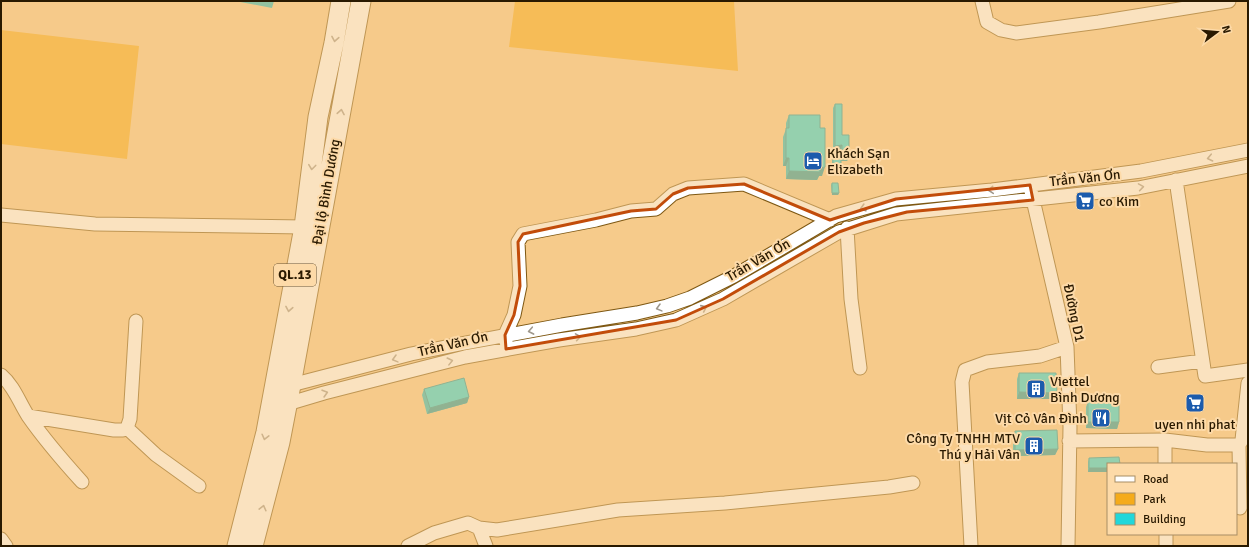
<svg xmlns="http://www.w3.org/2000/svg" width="1249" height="547" viewBox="0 0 1249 547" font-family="Signika,sans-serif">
<rect width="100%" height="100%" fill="#f6cb8b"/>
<path fill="#f5ab1a" d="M515 1H734L738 71 509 47Z
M1 30 139 46 127 159 1 144Z"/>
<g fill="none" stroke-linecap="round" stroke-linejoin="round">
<g stroke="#7e5813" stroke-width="15">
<path id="minor" d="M982 1 987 22 1001 30 1016 33 1099 22 1229 1
M1176 180 1205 376 1248 370
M1031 191 1067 347 1070 427 1068 546
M1 215 95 224 304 227
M847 228 851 299 860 368
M506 342 505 335 514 315 520 286 518 242 523 234 596 220 631 211 656 209 673 194 688 188 744 184 830 220
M1158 367 1202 361
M1 375C14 386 19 402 28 416 44 439 63 461 82 482
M291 385 411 354 460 344 562 325 637 313 667 306 690 298 734 276 836 216 896 199 992 190 1141 171 1248 150
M287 404 324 393 465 357 559 340 636 329 676 320 723 299 839 232 896 214 1138 188 1248 166
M28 416 114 430H123L127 428 130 419 136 321
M127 428 156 455 199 486
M1165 440V464
M1069 441 1165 440 1207 445H1239L1242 440 1248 383
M1239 445 1240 508
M479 528 486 546
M1166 534V546
M1 539 6 546
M408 546 434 533 468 523 479 528 497 530 618 510 725 503 889 487 913 483
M971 546 962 382 965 370 987 362 1040 356 1067 347"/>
</g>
<g stroke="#7e5813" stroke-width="21">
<path id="highway" d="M237 546 266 432 304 227 318 117 334 43 341 1
M253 546 280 442 291 385 361 1"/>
</g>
<use href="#minor" stroke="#fff" stroke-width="13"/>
<use href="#highway" stroke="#fff" stroke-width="19"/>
</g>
<path fill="#1cb9bb" d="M235 1H274L272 8Z
M835 104 842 135 849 157 847 161H841L840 167H832V153L833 150 840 151V150H833V108Z
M789 115 822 176H819L817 180 786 179V166H783V137L786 129V123Z
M832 183 839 193 838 195H832L831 185Z
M1019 373 1055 399H1017V379Z
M424 389 469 397 467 403 427 414 422 395Z
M1088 401 1119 422 1117 429 1086 428V407Z
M1015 431 1058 449 1055 455 1013 456V437Z
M1089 458 1120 464 1088 472V462Z"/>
<path fill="#179699" d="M842 145 840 150H833L835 146Z
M842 157H849L847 161H840Z
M786 158H789L786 166H783Z
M833 164 841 165 840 167H832Z
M825 167 822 176H819L817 180 786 179 789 171Z
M832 193H839L838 195H832Z
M1019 392 1057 393 1055 399H1017Z
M469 397 467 403 427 414 430 408Z
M1088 422H1119L1117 429 1086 428Z
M1058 449 1055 455 1013 456 1015 450Z
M1089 468H1108V472H1088Z"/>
<path fill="#21d7da" stroke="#179699" d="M835 104H842V135H849V157H842V145L835 146Z
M789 115H820V128H825V167L820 168V172L789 171V158H786V128H789Z
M833 150 841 151V165L833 164Z
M832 183H838L839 193H832Z
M1019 373H1056L1057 393 1019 392Z
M464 378 469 397 430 408 424 389Z
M1088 401 1119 402V422H1088Z
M1057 430 1058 449 1015 450V431Z
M1119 457 1120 464H1108V468H1089V458Z"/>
<defs><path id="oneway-chevron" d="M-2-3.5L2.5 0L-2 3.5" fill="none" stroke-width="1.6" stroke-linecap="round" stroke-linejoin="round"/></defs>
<g stroke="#9f988c">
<use href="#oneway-chevron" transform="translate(335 39) rotate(100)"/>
<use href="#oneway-chevron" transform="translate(341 112) rotate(-80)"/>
<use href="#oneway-chevron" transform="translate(1210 158) rotate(168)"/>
<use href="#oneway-chevron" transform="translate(312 167) rotate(97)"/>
<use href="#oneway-chevron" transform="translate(1141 187) rotate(-9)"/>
<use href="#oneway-chevron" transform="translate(991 190) rotate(175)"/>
<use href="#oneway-chevron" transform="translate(863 208) rotate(163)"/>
<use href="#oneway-chevron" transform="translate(659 308) rotate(165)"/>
<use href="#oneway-chevron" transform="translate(704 308) rotate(-24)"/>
<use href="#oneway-chevron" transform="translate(289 309) rotate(100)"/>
<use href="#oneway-chevron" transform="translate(531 331) rotate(169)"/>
<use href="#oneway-chevron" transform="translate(578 337) rotate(-9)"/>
<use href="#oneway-chevron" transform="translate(395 359) rotate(165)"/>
<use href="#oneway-chevron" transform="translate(450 361) rotate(-14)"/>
<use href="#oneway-chevron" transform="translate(325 393) rotate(-16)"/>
<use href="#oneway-chevron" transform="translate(265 437) rotate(104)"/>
<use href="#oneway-chevron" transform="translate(263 508) rotate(-76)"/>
</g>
<path d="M0 0H1249V547H0ZM744 184 830 220 896 199 1030 185 1033 200 907 212 864 223 839 232 723 299 676 320 506 349 505 335 514 315 520 286 518 242 523 234 631 211 656 209 673 194 688 188Z" fill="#f6cb8b" fill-opacity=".55" fill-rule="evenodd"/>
<path fill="none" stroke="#c24c0a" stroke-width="3" stroke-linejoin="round" d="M744 184 830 220 896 199 1030 185 1033 200 907 212 864 223 839 232 723 299 676 320 506 349 505 335 514 315 520 286 518 242 523 234 631 211 656 209 673 194 688 188Z"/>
<defs>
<g id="hotel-square" transform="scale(1)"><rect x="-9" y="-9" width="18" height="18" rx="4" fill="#1c5bac" stroke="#fddaa8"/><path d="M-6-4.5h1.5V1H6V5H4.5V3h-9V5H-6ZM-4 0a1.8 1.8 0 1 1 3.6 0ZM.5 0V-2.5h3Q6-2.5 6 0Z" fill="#fff"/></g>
<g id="supermarket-square" transform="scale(1)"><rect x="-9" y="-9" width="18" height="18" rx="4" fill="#1c5bac" stroke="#fddaa8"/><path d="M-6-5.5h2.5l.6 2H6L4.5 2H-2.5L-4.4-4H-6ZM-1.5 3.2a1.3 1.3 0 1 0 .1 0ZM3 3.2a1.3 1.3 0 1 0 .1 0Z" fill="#fff"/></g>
<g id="building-square" transform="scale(1)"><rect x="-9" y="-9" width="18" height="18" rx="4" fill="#1c5bac" stroke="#fddaa8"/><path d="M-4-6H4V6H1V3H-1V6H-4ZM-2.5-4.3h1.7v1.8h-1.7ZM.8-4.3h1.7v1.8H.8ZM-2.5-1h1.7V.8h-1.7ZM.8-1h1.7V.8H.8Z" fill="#fff"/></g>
<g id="restaurant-square" transform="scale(1)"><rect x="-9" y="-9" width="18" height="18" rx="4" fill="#1c5bac" stroke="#fddaa8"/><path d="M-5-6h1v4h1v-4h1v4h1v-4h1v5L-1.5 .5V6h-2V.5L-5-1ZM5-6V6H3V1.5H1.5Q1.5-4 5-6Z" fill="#fff"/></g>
</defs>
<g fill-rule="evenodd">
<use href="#hotel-square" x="813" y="161"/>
<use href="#supermarket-square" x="1085" y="201"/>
<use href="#building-square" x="1036" y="389"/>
<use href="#supermarket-square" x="1195" y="403"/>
<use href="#restaurant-square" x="1101" y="418"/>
<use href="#building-square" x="1034" y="446"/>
</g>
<g text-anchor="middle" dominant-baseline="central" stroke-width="4" stroke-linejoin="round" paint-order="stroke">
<rect fill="#fddaa8" stroke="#695332" stroke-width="1" x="274" y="264" width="42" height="22" rx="3"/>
<g font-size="13" font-weight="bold" fill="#291900">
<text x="295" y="275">QL.13</text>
</g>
<g font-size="14" fill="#291900" stroke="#fddaa8" text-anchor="start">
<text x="827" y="153">Khách Sạn<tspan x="827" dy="16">Elizabeth</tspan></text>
<text x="1099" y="201">co Kim</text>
<text x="1050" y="381">Viettel<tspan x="1050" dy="16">Bình Dương</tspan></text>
<text x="1087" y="418" text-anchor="end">Vịt Cỏ Vân Đình</text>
<text x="1195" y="424" text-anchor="middle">uyen nhi phat</text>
<text x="1020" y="438" text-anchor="end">Công Ty TNHH MTV<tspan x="1020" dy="16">Thú y Hải Vân</tspan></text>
</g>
<g font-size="14" fill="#291900" stroke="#fddaa8">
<text transform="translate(1085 178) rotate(-6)">Trần Văn Ơn</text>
<text transform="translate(326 192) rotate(-80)">Đại lộ Bình Dương</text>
<text transform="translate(758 260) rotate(-30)">Trần Văn Ơn</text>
<text transform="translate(1074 313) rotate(78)">Đường D1</text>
<text transform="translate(453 344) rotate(-13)">Trần Văn Ơn</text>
</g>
</g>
<rect width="1249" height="547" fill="none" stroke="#291900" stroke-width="4"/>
<rect x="1107" y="463" width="130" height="72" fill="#fddaa8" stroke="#a88d65"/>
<rect x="1115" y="476" width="20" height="6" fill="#ffffff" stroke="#a88d65"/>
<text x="1143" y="483" font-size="12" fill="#291900">Road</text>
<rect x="1115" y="493" width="20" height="12" fill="#f5ab1a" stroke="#a88d65"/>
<text x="1143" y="503" font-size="12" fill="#291900">Park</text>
<rect x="1115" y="513" width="20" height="12" fill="#21d7da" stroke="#a88d65"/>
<text x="1143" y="523" font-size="12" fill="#291900">Building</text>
<g transform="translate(1217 32) rotate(74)" stroke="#fddaa8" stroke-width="3" paint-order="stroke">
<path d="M0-3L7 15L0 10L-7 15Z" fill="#291900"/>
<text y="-6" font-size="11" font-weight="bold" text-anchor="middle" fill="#291900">N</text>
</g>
</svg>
